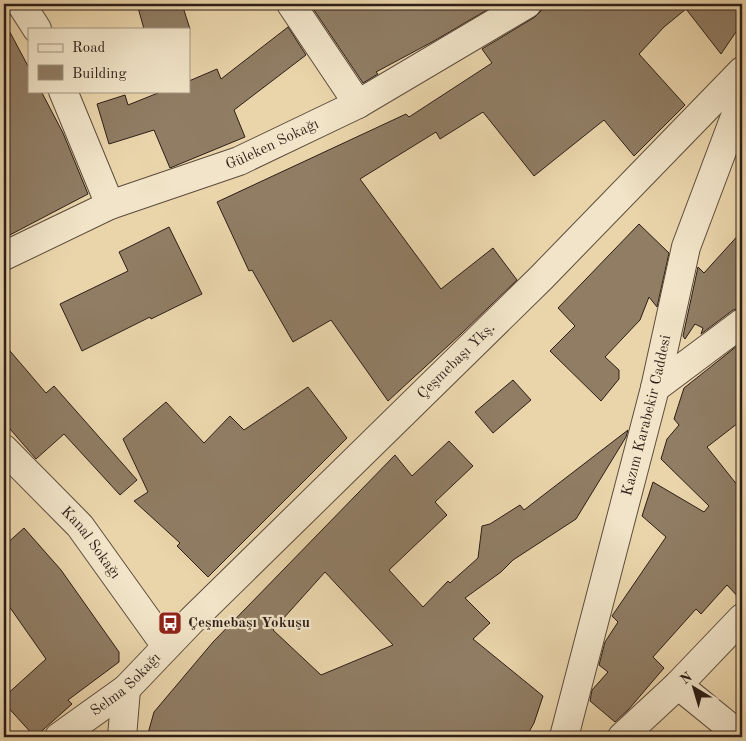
<svg xmlns="http://www.w3.org/2000/svg" width="746" height="741" viewBox="0 0 746 741" font-family="'Old Standard TT',serif">
<rect width="100%" height="100%" fill="#ead5ab"/>
<filter id="stains"><feTurbulence type="fractalNoise" baseFrequency=".004" numOctaves="4"/><feColorMatrix values="0 0 0 0 .2 0 0 0 0 .09 0 0 0 0 .02 0 0 0 .5 -.17"/></filter>
<radialGradient id="worn" r=".72"><stop offset=".6" stop-color="#630" stop-opacity="0"/><stop offset="1" stop-color="#630" stop-opacity=".3"/></radialGradient>
<path fill="#907d64" stroke="#2e1e18" fill-rule="evenodd" d="M137 4H182L190 29H144Z
M310 4H497L434 41 376 72 378 74 363 83Z
M543 4H742V23L721 54 686 9 664 27 639 54 685 105 634 156 604 120 534 176 483 112 440 139 436 132 360 179 441 289 493 248 517 280 462 333 388 401 331 320 293 342 252 270 249 271 217 202 406 114 409 117 492 63 482 49 535 17 541 11Z
M4 21 29 68V91H41L63 133 88 194 4 238Z
M288 27 306 55 234 110 245 137 170 168 154 130 109 144 97 104 125 95 128 105 163 91H189V81L217 69 221 79Z
M639 224 669 253 657 307 649 297 640 320 605 357 619 370V379L601 401 550 351 575 326 558 308Z
M169 227 202 294 151 319 150 317 82 351 60 304 128 271 119 252Z
M742 231V308L733 310 701 334 703 328 695 324 685 339 683 336 698 267 704 273Z
M742 342V420L707 447 742 491V601L727 585 701 614 696 609 653 657 664 668 629 709 615 722 590 701 592 690 608 672 599 665 605 642 618 622 612 616 666 537 642 516 653 482 704 512 709 506 661 459 667 439 679 425 674 419 684 388Z
M4 344 46 393 54 386 137 480 120 495 64 434 36 459 4 422Z
M513 380 531 400 493 433 475 412Z
M308 387 347 438 208 577 177 546 180 543 134 501 148 492 123 439 166 402 204 443 230 416 244 430Z
M628 430 626 437 576 519 513 560 501 572 465 598 490 623 473 639 543 696 534 723 526 737H147L154 712 213 642 395 455 412 476 449 441 473 466 435 502 447 515 389 570 423 607 448 581 450 583 478 558 482 526 490 524 520 505 524 510ZM325 572 393 645 321 675 273 630Z
M24 528 61 570 119 652V662L68 700 72 704 35 737 4 703V697L46 659 4 599V546Z"/>
<g fill="none" stroke-linecap="round" stroke-linejoin="round">
<g stroke="#5d4c3d" stroke-width="30">
<g id="minor">
<path d="M21 4 37 29"/>
<path d="M291 4 358 104"/>
<path d="M63 91 110 205"/>
<path id="s1" d="M4 256 110 205 239 161 358 104 527 4"/>
<path d="M655 388 742 323"/>
<path id="s2" d="M4 449 80 526 166 646"/>
<path d="M678 685 742 737"/>
<path id="s3" d="M59 737 126 689 192 620 541 278 742 71"/>
<path d="M122 737 126 689"/>
</g>
</g>
<g stroke="#5d4c3d" stroke-width="30">
<g id="tertiary">
<path id="s4" d="M564 737 655 388 686 247 742 98"/>
<path d="M622 737 678 685 742 618"/>
</g>
</g>
<use href="#minor" stroke="#f1e4c8" stroke-width="28"/>
<use href="#tertiary" stroke="#f1e4c8" stroke-width="28"/>
</g>
<defs>
<g id="bus-square" transform="scale(1.25)"><rect x="-9" y="-9" width="18" height="18" rx="4" fill="#8f2418" stroke="#f1e4c8"/><path d="M-5-6H5V4H4V6H2V4H-2V6H-4V4H-5ZM-3.5-4V0h7V-4ZM-3.5 1.2v1.5H-2V1.2ZM2 1.2v1.5H3.5V1.2Z" fill="#fff"/></g>
</defs>
<g fill-rule="evenodd">
<use href="#bus-square" x="170" y="623"/>
</g>
<g text-anchor="middle" dominant-baseline="central" stroke-width="4.5" stroke-linejoin="round" paint-order="stroke">
<g font-size="15" fill="#2e1e18" stroke="#f1e4c8">
<text stroke="none"><textPath href="#s1" startOffset="291">Güleken Sokağı</textPath></text>
<text stroke="none"><textPath href="#s3" startOffset="548">Çeşmebaşı Ykş.</textPath></text>
<text stroke="none"><textPath href="#s4" startOffset="332">Kazım Karabekir Caddesi</textPath></text>
<text stroke="none"><textPath href="#s2" startOffset="128">Kanal Sokağı</textPath></text>
<text stroke="none"><textPath href="#s3" startOffset="85">Selma Sokağı</textPath></text>
</g>
<g font-size="15" font-weight="bold" fill="#2e1e18" stroke="#f1e4c8" text-anchor="start">
<text x="188" y="623">Çeşmebaşı Yokuşu</text>
</g>
</g>
<rect width="746" height="741" fill="none" stroke="#ead5ab" stroke-width="20"/>
<rect x="5" y="5" width="736" height="731" fill="none" stroke="#2e1e18" stroke-width="2.5"/>
<rect x="10" y="10" width="726" height="721" fill="none" stroke="#2e1e18"/>
<rect x="28" y="28" width="162" height="65" fill="#f1e4c8" stroke="#a39582"/>
<rect x="38" y="44" width="25" height="8" fill="#f1e4c8" stroke="#a39582"/>
<text x="72" y="52" font-size="15" fill="#2e1e18">Road</text>
<rect x="38" y="65" width="25" height="15" fill="#907d64" stroke="#a39582"/>
<text x="72" y="78" font-size="15" fill="#2e1e18">Building</text>
<g transform="translate(694 688) rotate(322)" stroke="#f1e4c8" stroke-width="4" paint-order="stroke">
<path d="M0-4L9 19L0 12L-9 19Z" fill="#2e1e18"/>
<text y="-8" font-size="14" font-weight="bold" text-anchor="middle" fill="#2e1e18">N</text>
</g>
<rect width="100%" height="100%" filter="url(#stains)"/>
<rect width="100%" height="100%" fill="url(#worn)"/>
</svg>
